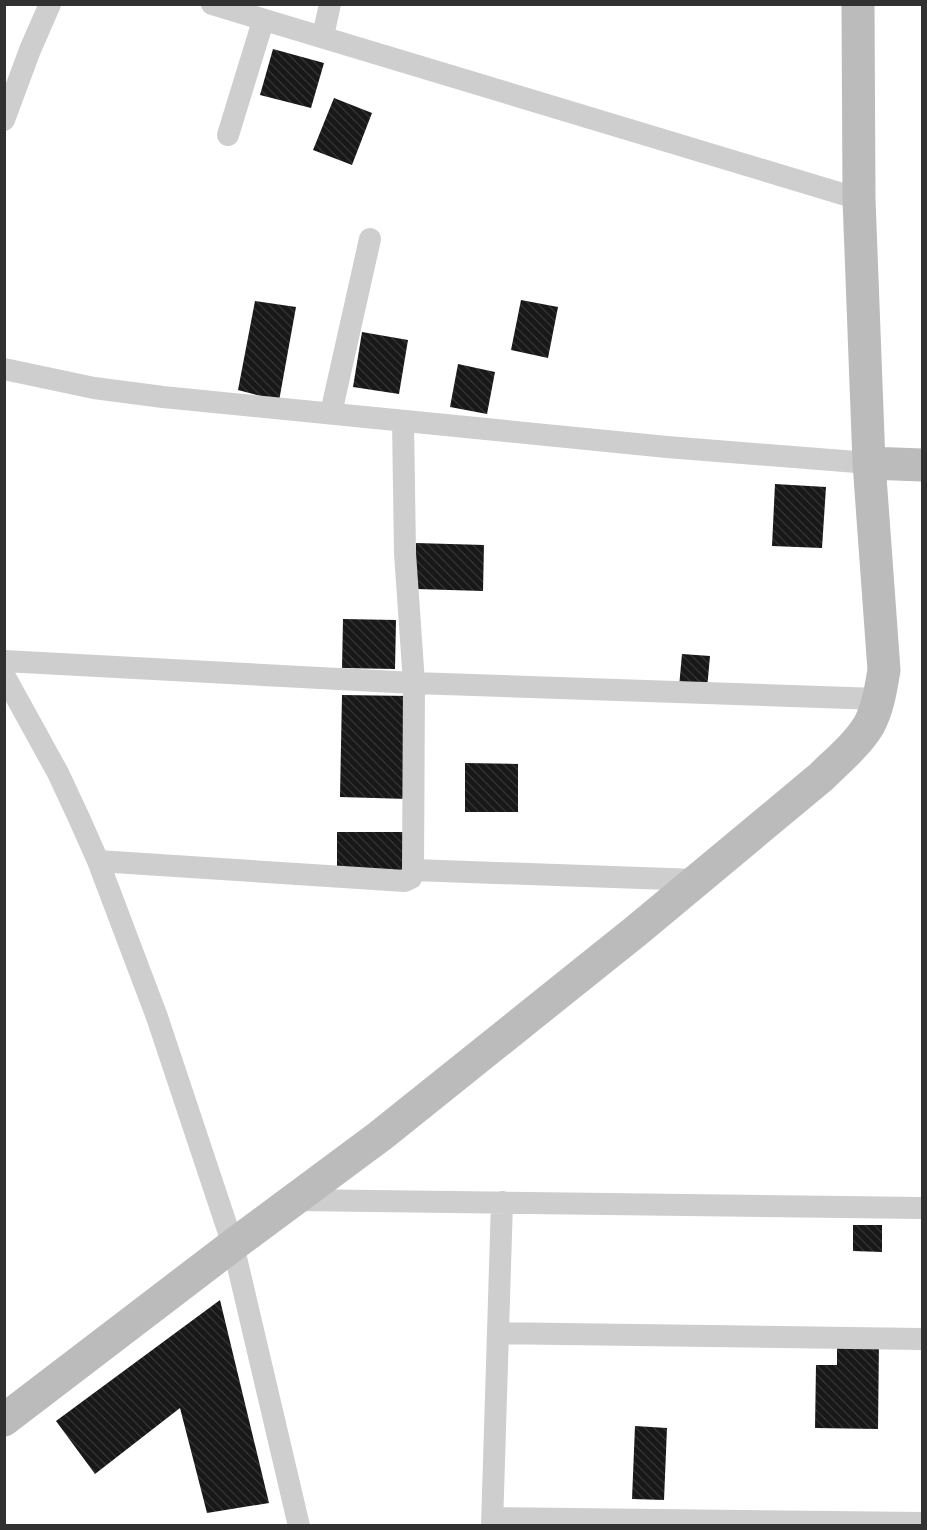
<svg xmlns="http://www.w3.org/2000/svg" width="927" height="1530" viewBox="0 0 927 1530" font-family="Mulish,sans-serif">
<defs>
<pattern id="building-back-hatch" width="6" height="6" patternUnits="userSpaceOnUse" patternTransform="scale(1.5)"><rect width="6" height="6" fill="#181818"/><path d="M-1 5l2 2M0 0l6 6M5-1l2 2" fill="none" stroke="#313131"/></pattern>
</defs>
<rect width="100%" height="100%" fill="#fff"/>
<path fill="url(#building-back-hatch)" d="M273 49 324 63 311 108 260 95Z
M334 98 372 113 352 165 313 150Z
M521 300 558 307 548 358 511 350Z
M255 301 296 307 279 401 238 390Z
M362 332 408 340 399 394 353 387Z
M458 364 495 372 487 414 450 407Z
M775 484 826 487 822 548 772 546Z
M416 543 484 545 483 591 416 589Z
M343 619 396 620 395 669 342 668Z
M682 654 710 656 707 689 679 687Z
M342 695 410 696 408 799 340 797Z
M465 763 518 764V812H465Z
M337 832H408V874H337Z
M853 1225H882V1252L853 1251Z
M220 1300 269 1503 207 1513 180 1408 95 1474 56 1421Z
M837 1339 879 1340 878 1429 815 1428 816 1365H837Z
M635 1426 667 1428 664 1500 632 1499Z"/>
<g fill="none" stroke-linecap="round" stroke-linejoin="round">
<path stroke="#cecece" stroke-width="22" d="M212 4 859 199
M323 36 330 4
M4 120 30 50 50 4
M228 135 263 21
M4 369 94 388 163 397 667 447 869 463
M331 413 370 239
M4 661 414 683 879 699
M4 675 58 773 79 818 98 861 157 1017 233 1245 299 1526
M98 861 405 881 411 878 413 870 414 683 405 553 403 421
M413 870 697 880
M295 1200 922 1208
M499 1333 922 1339
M493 1518 922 1523
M492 1526 502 1202"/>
<path stroke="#bbb" stroke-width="33" d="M869 463 922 465
M4 1420 233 1245 380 1136 636 931 821 777C837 761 857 745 869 725 878 708 881 688 884 670L869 463 859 199 858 4"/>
</g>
<rect width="927" height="1530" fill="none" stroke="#313131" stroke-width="12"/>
</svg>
